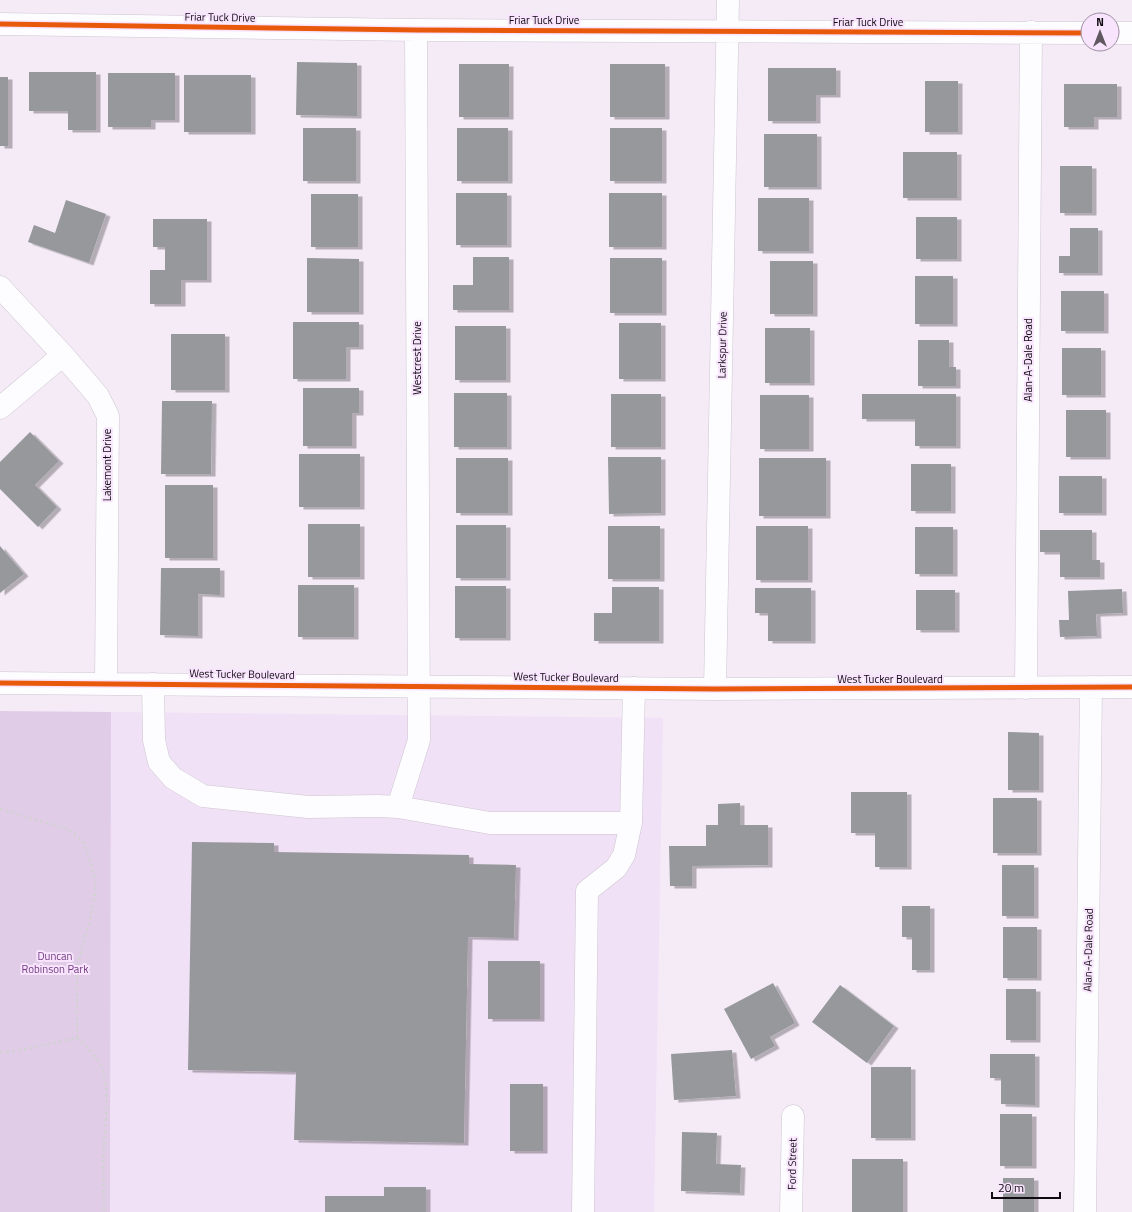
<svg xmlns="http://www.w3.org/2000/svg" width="1132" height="1212" viewBox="0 0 1132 1212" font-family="'Titillium Web',sans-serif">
<defs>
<filter id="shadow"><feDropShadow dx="4.5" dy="2.5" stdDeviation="0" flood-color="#0004"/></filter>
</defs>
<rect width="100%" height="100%" fill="#f4ebf7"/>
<path fill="#f1e1f6" d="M111 712 663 718 654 1212H110Z"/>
<path fill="#e1cce8" d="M0 711 111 712 110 1212H0Z"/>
<path fill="#96989c" filter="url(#shadow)" d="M297 62 357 63V116L296 115Z
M459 64H509V117H459Z
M610 64H665V117H610Z
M768 68H836V95H816V121H768Z
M29 72H96V130H68V111H29Z
M108 73H175V120H151V127H108Z
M184 75H251V132H184Z
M0 77H8V146H0Z
M925 81H958V132H925Z
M1064 84H1117V117H1094V127H1064Z
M303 128H356V181H303Z
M457 128H508V181H457Z
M610 128H662V181H610Z
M764 134H817V187H764Z
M903 152H957V198H903Z
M1060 166H1092V213H1060Z
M456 193H507V245H456Z
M609 193H662V247H609Z
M311 194H358V247H311Z
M758 198H809V251H758Z
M66 200 106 214 89 263 28 242 34 225 55 233Z
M916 217H957V259H916Z
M153 219H207V280H181V304H150V270H165V247H153Z
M1070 228H1098V273H1059V256H1070Z
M473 257H509V310H453V285H473Z
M307 258 359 259V312H307Z
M610 258H662V313H610Z
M770 261H813V314H770Z
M915 276H953V324H915Z
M1061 291H1104V331H1061Z
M293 322H359V347H346V379H293Z
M619 323H661V379H619Z
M455 326H506V380H455Z
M765 328H810V383H765Z
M171 334H225V390H171Z
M918 340H949V367H956V386H918Z
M1062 348H1101V395H1062Z
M303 388H359V413H352V446H303Z
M454 393H507V447H454Z
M611 394H661V447H611Z
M862 394H956V446H915V419H862Z
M760 395H809V449H760Z
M162 401H212L211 474H161Z
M1066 410H1106V457H1066Z
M30 432 59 461 35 485 57 507 38 527 0 489V462Z
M299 454H360V507H299Z
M608 457H661V513L609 514Z
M456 458H508V513H456Z
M759 458H826V516H759Z
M911 464H951V511H911Z
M1059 476H1102V513H1059Z
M165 485H213V558H165Z
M308 524H360V577H308Z
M456 525H506V578H456Z
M608 526H660V579H608Z
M756 526H808V580H756Z
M915 527H953V574H915Z
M1040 530H1092V560H1100V577H1060V552H1040Z
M0 546 24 574 0 593Z
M161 568H220V595L198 594V636L160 635Z
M298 585H354V637H298Z
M455 586H506V638H455Z
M612 587H659V641H594V613H612Z
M755 588H811V641H768V613H755Z
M1122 589 1123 613 1096 614 1097 636 1060 637 1059 620H1069L1068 591Z
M916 590H955V630H916Z
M1008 732 1039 733V790H1008Z
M851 792H907V867H875V833H851Z
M993 798H1037V853H993Z
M740 803V825H768V865L692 866V886H670L669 846H706V825H718V804Z
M192 842 274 843V852L469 855V864L516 865 514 938 468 937 464 1143 294 1140 296 1072 188 1070Z
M1002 865H1034V916H1002Z
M902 906H930V970H912V937H902Z
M1003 927H1037V978H1003Z
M488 961H540V1019H488Z
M773 983 795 1023 770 1037 775 1046 751 1059 724 1009Z
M840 985 894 1026 867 1063 812 1022Z
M1006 989H1036V1040H1006Z
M732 1050 736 1096 674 1100 671 1054Z
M990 1054H1035V1105L1001 1104V1078H990Z
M871 1067H911V1138H871Z
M510 1084H543V1151H510Z
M1000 1114H1032V1166H1000Z
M682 1132 717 1133 716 1164 741 1165 740 1193 681 1191Z
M852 1159H903V1212H852Z
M1003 1178H1034V1212H1003Z
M384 1187H426V1212H325V1196H384Z"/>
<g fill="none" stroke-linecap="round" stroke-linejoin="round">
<g stroke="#cdc6d0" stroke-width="23">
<path id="minor" d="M0 24 416 30 1088 33
M1112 33H1132
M0 287 63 355 98 396 108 416 106 683
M0 408 63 355
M0 683 715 689 1132 687
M153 684 154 740 159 762 173 778 203 796 308 807 378 806 398 807 419 740 416 30
M1026 688 1031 32
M715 689 728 0
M398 807 490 823H631L634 688
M583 1212 587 891 616 868 624 855 631 823
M791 1212 793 1116
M1085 1212 1091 687"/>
</g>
<path stroke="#d4d1d5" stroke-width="2.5" stroke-dasharray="3 3" stroke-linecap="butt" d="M0 809 67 829 83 841 91 862 96 887 89 924 77 967V1038
M0 1052 16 1051 77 1038C85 1044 92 1052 98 1060 113 1084 104 1132 103 1160 103 1177 104 1195 104 1212"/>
<use href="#minor" stroke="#fdfcfe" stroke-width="22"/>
<g stroke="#f8e5fd" stroke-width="8">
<path id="cycleway" d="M0 24 416 30 1088 33
M0 683 715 689 1132 687"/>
</g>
<use href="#cycleway" stroke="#e8590c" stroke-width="5"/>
</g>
<g text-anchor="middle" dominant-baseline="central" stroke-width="4" stroke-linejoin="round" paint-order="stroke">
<g font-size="11" fill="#0f0910" stroke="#f8e5fd">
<text transform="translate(220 17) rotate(1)">Friar Tuck Drive</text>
<text x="544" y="20">Friar Tuck Drive</text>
<text x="868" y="22">Friar Tuck Drive</text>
<text transform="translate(722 345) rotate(-89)">Larkspur Drive</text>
<text transform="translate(417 358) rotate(-90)">Westcrest Drive</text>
<text transform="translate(1028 360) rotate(-90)">Alan-A-Dale Road</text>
<text transform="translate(107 465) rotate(-90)">Lakemont Drive</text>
<text transform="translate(242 674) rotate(1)">West Tucker Boulevard</text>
<text transform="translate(566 677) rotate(1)">West Tucker Boulevard</text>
<text x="890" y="679">West Tucker Boulevard</text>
<text transform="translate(1088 950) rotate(-89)">Alan-A-Dale Road</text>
<text transform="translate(792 1164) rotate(-89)">Ford Street</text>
</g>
<g font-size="11" fill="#723b82" stroke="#f8e5fd">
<text x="55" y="956">Duncan<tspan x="55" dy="13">Robinson Park</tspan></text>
</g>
</g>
<g transform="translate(1100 32)"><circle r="19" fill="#f8e5fd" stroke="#9b8d9e"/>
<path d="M0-3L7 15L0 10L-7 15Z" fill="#5f5861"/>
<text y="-6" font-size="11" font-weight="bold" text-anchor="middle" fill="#0f0910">N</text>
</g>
<path d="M992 1192v6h68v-6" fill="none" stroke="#0f0910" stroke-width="2"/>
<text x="998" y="1192" font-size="12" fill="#0f0910" stroke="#f8e5fd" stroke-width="3" paint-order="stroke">20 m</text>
</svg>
